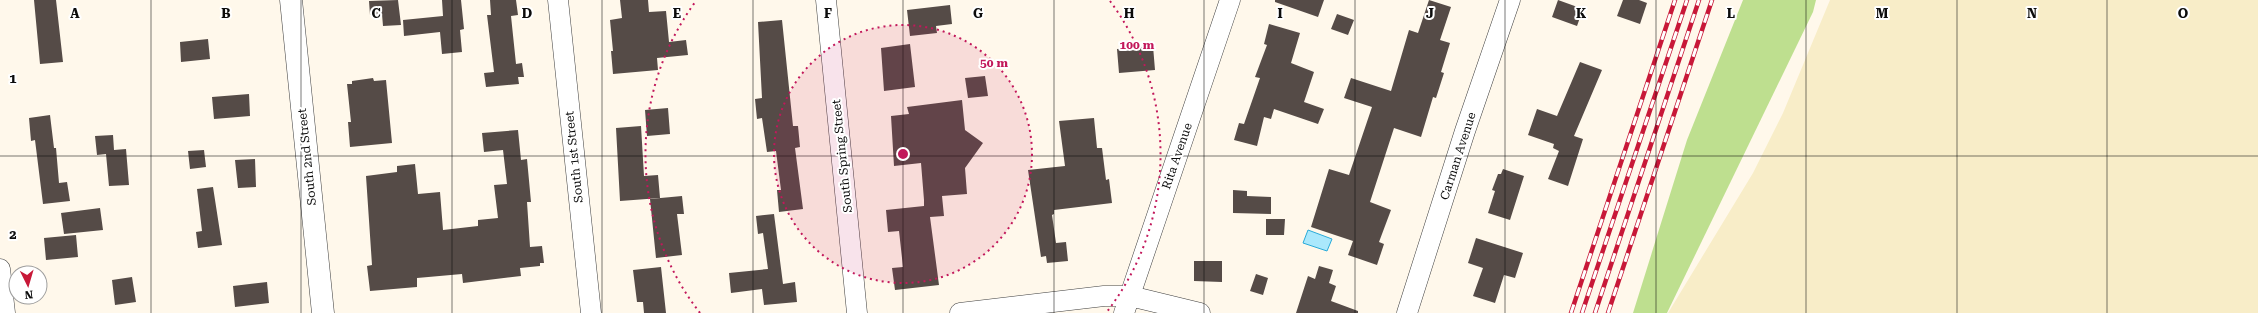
<svg xmlns="http://www.w3.org/2000/svg" width="2258" height="313" viewBox="0 0 2258 313" font-family="'Roboto Serif',serif">
<rect width="100%" height="100%" fill="#fff8eb"/>
<path fill="#f8edc8" d="M1830 0H2258V313H1668L1753 173 1783 113Z"/>
<path fill="#bedf8f" d="M1743 0H1816L1813 12 1667 313H1633L1687 140Z"/>
<path fill="#aae8fc" stroke="#2aabd9" d="M1308 230 1332 239 1327 251 1303 243Z"/>
<path fill="#554b47" d="M34 0H56L63 62 40 64Z
M398 0 401 25 383 26 382 14 370 15 369 1Z
M442 0H461L464 29 460 30 462 52 442 54 440 32 404 36 403 20 443 16Z
M490 0H516L518 15 511 16 516 64 522 63 524 77H518L519 84 486 87 484 73 494 72 487 15H491Z
M620 0H648L649 12 666 11 669 42 686 40 688 55 657 58 658 70 613 74 611 51H613L610 20 622 18Z
M1275 0H1324L1318 17 1275 2Z
M1429 0 1451 7 1440 40 1450 43 1441 72 1444 73 1436 98 1433 97 1421 137 1394 128 1370 202 1391 210 1379 242 1384 244 1377 265 1348 255 1353 241 1311 227 1329 169 1349 175 1372 107 1344 98 1351 78 1391 91 1409 30 1418 33Z
M1558 0 1583 9 1577 26 1552 17Z
M1623 0H1639L1647 3 1640 24 1617 16Z
M950 5 952 24 936 26 937 33 910 36 907 10Z
M1337 14 1354 20 1348 35 1331 29Z
M782 20 793 126H798L800 147 795 148 803 209 779 212 777 190H781L776 151 767 152 762 118 757 119 755 99 762 98 758 22Z
M1269 24 1300 33 1291 63 1314 72 1304 102 1324 109 1318 124 1274 109 1271 119 1264 117 1257 146 1234 140 1239 123 1244 124 1260 78 1255 77 1267 45 1264 44Z
M208 39 210 59 181 62 180 42Z
M910 44 915 87 884 91 881 48Z
M1153 46 1155 70 1119 73 1117 49Z
M1580 62 1602 70 1574 136 1583 139 1568 186 1548 179 1559 151 1553 148 1554 144 1528 135 1537 109 1557 116Z
M985 76 988 96 968 98 965 78Z
M373 78 374 81 386 80 392 143 350 147 348 122H351L347 84H352V81Z
M249 94 250 116 214 119 212 97Z
M962 100 965 130 983 143 965 168 967 194 942 196 944 216 930 217 939 285 895 290 892 268 903 267 899 231 888 232 886 210 924 206V200L921 163 894 166 891 116 909 114 907 107Z
M668 108 670 134 647 136 645 110Z
M50 115 54 148H56L59 183 67 182 70 201 43 204 35 140 31 141 29 118Z
M1094 118 1097 148H1102L1106 180 1109 179 1112 203 1054 210V214L1052 215 1056 243 1066 242 1068 261 1047 263 1046 256 1041 257 1028 170 1065 166 1059 121Z
M641 126 644 176 658 175 660 198 620 201 616 128Z
M518 130 521 160 527 159 531 202H527L530 247 542 246 544 263H540V266L520 268 521 276 463 283 462 274 417 278V287L370 291 367 266 372 265 366 176 397 172V166L415 164 418 194 440 192 443 230 478 226V220L498 218 494 185 507 184 503 150 484 152 482 133Z
M113 135 114 150 126 149 129 185 109 186 106 154 97 155 95 136Z
M204 150 206 167 190 169 188 151Z
M255 159 256 187 238 188 235 160Z
M1503 169 1524 176 1510 220 1488 213 1495 191 1492 190 1498 174H1501Z
M213 187 222 245 198 248 196 232 202 231 197 189Z
M1233 190 1247 191V196L1271 197V214L1233 213Z
M682 196 684 214H677L682 255 656 258 650 199Z
M100 208 103 230 64 234 61 213Z
M774 214 783 284 795 282 797 302 764 305 762 289 731 293 729 273 768 269 763 233 758 234 756 216Z
M1266 219H1285L1284 235H1266Z
M76 235 78 257 46 260 44 238Z
M1476 238 1523 253 1515 278 1504 275 1495 303 1473 296 1483 268 1468 263Z
M1194 261H1222V282L1194 281Z
M1319 266 1333 270 1329 283 1336 286 1331 301 1358 311V313H1296L1308 276 1315 279Z
M661 267 666 313H644L643 302H637L633 270Z
M1256 274 1268 278 1263 295 1250 291Z
M132 277 136 302 115 305 112 280Z
M267 282 269 303 235 307 233 286Z"/>
<g fill="none" stroke-linecap="round" stroke-linejoin="round">
<g stroke="#3f3f3f" stroke-width="21">
<path id="minor" d="M558 0 591 313
M826 0 857 313
M0 269 5 313
M960 313 1104 296H1130L1200 313
M1124 313 1230 0
M1407 313 1465 131 1510 0"/>
</g>
<g stroke="#3f3f3f" stroke-width="23">
<path id="tertiary" d="M291 0 323 313"/>
</g>
<use href="#minor" stroke="#fff" stroke-width="20"/>
<use href="#tertiary" stroke="#fff" stroke-width="22"/>
<g stroke="#c81838" stroke-width="4.5">
<path id="rail" d="M1571 313 1675 0
M1582 313 1687 0
M1595 313 1699 0
M1608 313 1712 0"/>
</g>
<use href="#rail" stroke="#fff" stroke-width="3" stroke-dasharray="9" stroke-linecap="butt"/>
</g>
<path fill="none" stroke="#0c0c0c" stroke-width="1" stroke-opacity="0.55" d="M151 0V313M301 0V313M452 0V313M602 0V313M753 0V313M903 0V313M1054 0V313M1204 0V313M1355 0V313M1505 0V313M1656 0V313M1806 0V313M1957 0V313M2107 0V313M0 156H2258"/>
<circle cx="903" cy="154" r="129" fill="#c2185b" fill-opacity=".12"/>
<g fill="none" stroke="#c2185b" stroke-width="2" stroke-dasharray="2 4">
<circle cx="903" cy="154" r="129"/>
<path d="M700 313A258 258 0 0 1 696 1M1110 1A258 258 0 0 1 1106 313"/>
</g>
<g text-anchor="middle" dominant-baseline="central" stroke-width="4" stroke-linejoin="round" paint-order="stroke">
<g font-size="12" fill="#0c0c0c" stroke="#fff">
<text transform="translate(842 156) rotate(-96)">South Spring Street</text>
<text transform="translate(1177 156) rotate(-71)">Rita Avenue</text>
<text transform="translate(1458 156) rotate(-72)">Carman Avenue</text>
<text transform="translate(307 157) rotate(-96)">South 2nd Street</text>
<text transform="translate(574 157) rotate(-96)">South 1st Street</text>
</g>
</g>
<g font-size="13" text-anchor="middle" font-weight="bold" fill="#0c0c0c" stroke="#fff" stroke-width="4" stroke-linejoin="round" paint-order="stroke">
<text x="75" y="18">A</text>
<text x="226" y="18">B</text>
<text x="376" y="18">C</text>
<text x="527" y="18">D</text>
<text x="677" y="18">E</text>
<text x="828" y="18">F</text>
<text x="978" y="18">G</text>
<text x="1129" y="18">H</text>
<text x="1280" y="18">I</text>
<text x="1430" y="18">J</text>
<text x="1581" y="18">K</text>
<text x="1731" y="18">L</text>
<text x="1882" y="18">M</text>
<text x="2032" y="18">N</text>
<text x="2183" y="18">O</text>
<text x="13" y="83">1</text>
<text x="13" y="239">2</text>
</g>
<circle cx="903" cy="154" r="6" fill="#c2185b" stroke="#fff" stroke-width="2"/>
<g font-size="12" text-anchor="middle" font-weight="bold" fill="#c2185b" stroke="#fff" stroke-width="4" stroke-linejoin="round" paint-order="stroke">
<text x="1137" y="49">100 m</text>
<text x="994" y="67">50 m</text>
</g>
<g transform="translate(28 285) rotate(175)"><circle r="19" fill="#ffffff" stroke="#9e9e9e"/>
<path d="M0-3L7 15L0 10L-7 15Z" fill="#c81838"/>
<text y="-6" font-size="11" font-weight="bold" text-anchor="middle" fill="#0c0c0c">N</text>
</g>
</svg>
